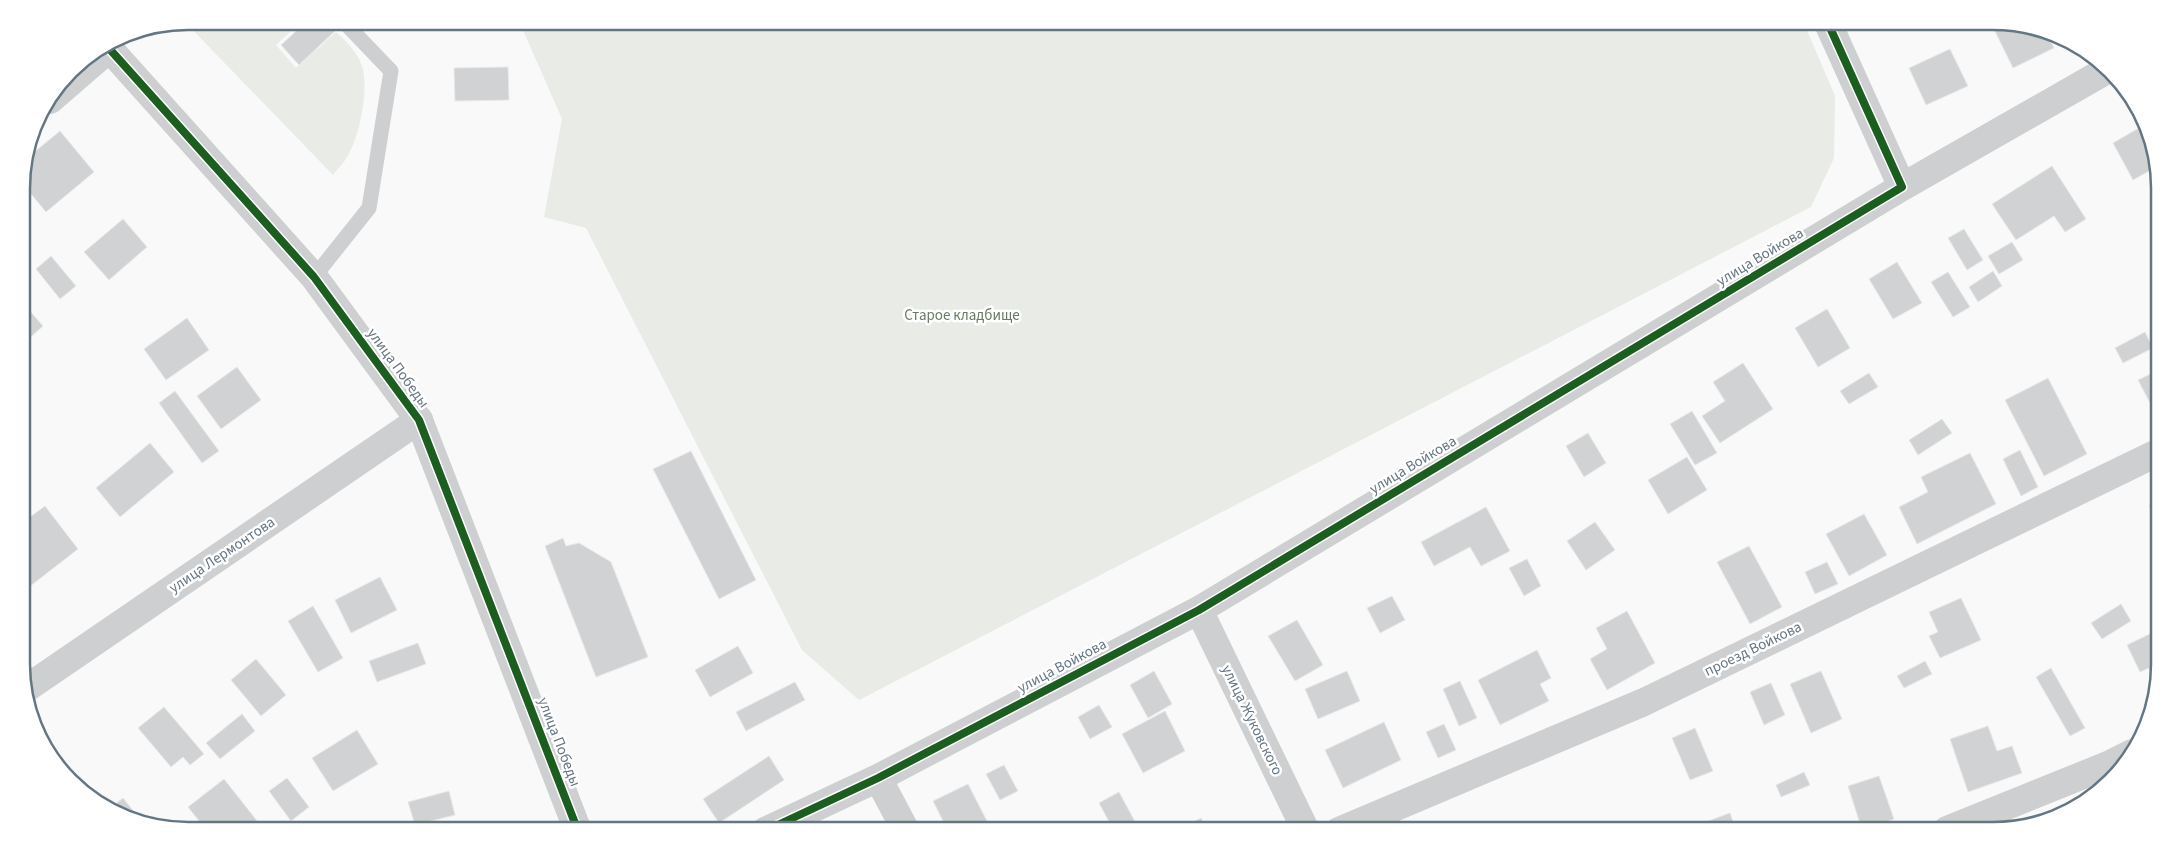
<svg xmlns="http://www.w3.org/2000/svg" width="2181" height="852" viewBox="0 0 2181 852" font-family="'Source Sans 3',sans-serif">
<rect width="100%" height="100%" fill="#f9f9f9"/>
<path fill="#e8ebe6" d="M302 21 276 45 296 68 336 32C347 42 357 52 362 66 369 88 360 137 347 157 344 163 337 169 333 175L185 22Z
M519 21H1803L1835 96 1834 158 1811 207 859 700 802 650 586 228 544 217 562 119Z"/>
<path fill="#d0d2d3" stroke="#e8e8e8" d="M307 21H326L335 31 299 65 281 45Z
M1990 21 2045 30 2054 48 2013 68Z
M1950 49 1968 86 1926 105 1909 68Z
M508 67 509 100 455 101 454 68Z
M2139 128 2158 166 2133 180 2113 143Z
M60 131 94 172 46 212 22 183V177L27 158Z
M2052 166 2086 219 2065 232 2054 216 2016 240 1992 204Z
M123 219 147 247 109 280 84 252Z
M1964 229 1983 260 1967 270 1948 238Z
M2012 242 2023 260 1999 274 1988 256Z
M51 256 76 286 60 299 36 269Z
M1897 262 1922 303 1893 319 1869 279Z
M1993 271 2002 286 1978 302 1969 287Z
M1948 272 1970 307 1953 317 1931 282Z
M22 302 43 326 23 344Z
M1827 309 1850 348 1818 367 1795 328Z
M187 318 209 350 166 380 144 349Z
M2145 332 2153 348 2123 363 2115 348Z
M1743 363 1773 409 1720 443 1702 416 1725 401 1713 382Z
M237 367 261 400 221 429 197 396Z
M2159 370V420L2138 380Z
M1869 373 1878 387 1849 404 1840 391Z
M2048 378 2087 454 2044 476 2005 400Z
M175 391 219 451 202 463 159 403Z
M1692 411 1717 453 1695 465 1670 424Z
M1942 419 1952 433 1918 455 1909 440Z
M1588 433 1606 463 1584 477 1566 446Z
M150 443 174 472 120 517 96 488Z
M2020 450 2038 487 2021 496 2003 459Z
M691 451 756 580 719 599 653 469Z
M1970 453 1996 504 1917 544 1899 507 1928 492 1921 477Z
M1687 457 1707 490 1668 514 1648 480Z
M2159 501V518L2156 520 2149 506Z
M45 506 78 549 29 587 24 580 23 522Z
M1486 507 1510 551 1481 566 1470 547 1434 566 1421 542Z
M1864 514 1887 555 1849 576 1826 534Z
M1595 522 1615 550 1586 570 1567 541Z
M563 538 566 546 579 543 611 562 648 657 596 677 545 546Z
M1749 546 1782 607 1750 624 1717 562Z
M1527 559 1541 586 1524 596 1509 568Z
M1827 562 1838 584 1815 594 1805 572Z
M380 577 397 610 351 633 335 600Z
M1392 596 1405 620 1380 633 1367 608Z
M1961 598 1981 640 1940 658 1929 636 1938 632 1929 612Z
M2121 604 2131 621 2102 639 2091 623Z
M313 606 343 658 318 672 288 621Z
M1627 611 1655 663 1607 690 1590 659 1607 649 1596 628Z
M1297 620 1323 665 1295 681 1268 636Z
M2160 629V664L2156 683 2149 668 2140 672 2127 645Z
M418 643 426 664 377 682 369 661Z
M738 646 753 673 710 697 695 670Z
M1537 650 1551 678 1540 684 1549 701 1500 725 1478 680Z
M256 659 286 695 261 716 231 680Z
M1925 661 1932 674 1904 688 1897 676Z
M2051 668 2085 728 2070 736 2036 677Z
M1154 671 1172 704 1148 718 1130 685Z
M1347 671 1360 701 1318 719 1305 689Z
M1821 671 1842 719 1811 733 1790 684Z
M1460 681 1477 718 1459 726 1443 689Z
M795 682 805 700 746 731 736 712Z
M1771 683 1785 715 1764 725 1750 692Z
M1099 705 1112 727 1090 739 1078 717Z
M164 707 204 754 190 765 183 757 171 767 138 728Z
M1165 711 1185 751 1143 773 1122 734Z
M242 714 255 731 220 759 206 743Z
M1384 722 1401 760 1343 788 1325 750Z
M1444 724 1456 750 1438 758 1426 732Z
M1988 726 1997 751 2012 746 2022 773 1968 792 1950 739Z
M1695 728 1713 771 1690 780 1672 738Z
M357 730 378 764 333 791 312 758Z
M769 756 784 780 719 823 703 799Z
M1004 765 1018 791 1000 800 986 774Z
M1804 772 1810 785 1781 797 1776 785Z
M1879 776 1894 819 1862 830 1848 786Z
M287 778 309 807 291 821 269 791Z
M224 779 265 831H207L188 807Z
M968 784 988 823 973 831H948L933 801Z
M449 791 455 815 415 825 408 802Z
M1119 792 1140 831H1114L1099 803Z
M123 798 143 823 134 822 112 807Z
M1730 813 1736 830H1694L1692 827Z
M1201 818 1207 831H1176Z
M478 824 480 831H457Z"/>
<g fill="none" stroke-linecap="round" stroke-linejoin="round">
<path stroke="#cecfd0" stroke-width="15" d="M314 277 369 208 391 71 343 21"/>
<path stroke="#cecfd0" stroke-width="28" d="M50 100 109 49
M1902 187 2107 70
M1199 610 1306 831
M24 690 419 420
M878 778 906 831
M1947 830 2108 765 2132 753
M765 831 878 778 1199 610 1902 187 1827 21
M1339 831 1644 702 2159 452"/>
<path stroke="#cecfd0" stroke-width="28" d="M106 45 314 277 419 420 578 831"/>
<g stroke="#fff" stroke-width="11">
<path id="cycleway" d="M106 45 314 277 419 420 578 831
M765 831 878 778 1199 610 1902 187 1827 21"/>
</g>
<use href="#cycleway" stroke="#1b5e20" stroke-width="8"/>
</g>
<g text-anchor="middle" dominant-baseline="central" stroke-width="5" stroke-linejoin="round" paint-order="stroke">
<g font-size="15" fill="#657683" stroke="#fff">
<text transform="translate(1760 257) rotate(-31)">улица Войкова</text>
<text transform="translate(398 368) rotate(54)">улица Победы</text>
<text transform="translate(1413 465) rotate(-31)">улица Войкова</text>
<text transform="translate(222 555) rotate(-34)">улица Лермонтова</text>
<text transform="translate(1753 649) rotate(-26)">проезд Войкова</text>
<text transform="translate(1062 666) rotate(-28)">улица Войкова</text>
<text transform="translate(1252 720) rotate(64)">улица Жуковского</text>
<text transform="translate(559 742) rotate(69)">улица Победы</text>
</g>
<g font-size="15" fill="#687a64" stroke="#fff">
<text x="962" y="315">Старое кладбище</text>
</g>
</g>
<path d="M0 0H2181V852H0ZM188 30H1993A158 158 0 0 1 2151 188V664A158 158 0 0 1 1993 822H188A158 158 0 0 1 30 664V188A158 158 0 0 1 188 30Z" fill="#fff" fill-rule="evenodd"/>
<path fill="none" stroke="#657683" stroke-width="2.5" d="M188 30H1993A158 158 0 0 1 2151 188V664A158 158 0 0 1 1993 822H188A158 158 0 0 1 30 664V188A158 158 0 0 1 188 30Z"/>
</svg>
